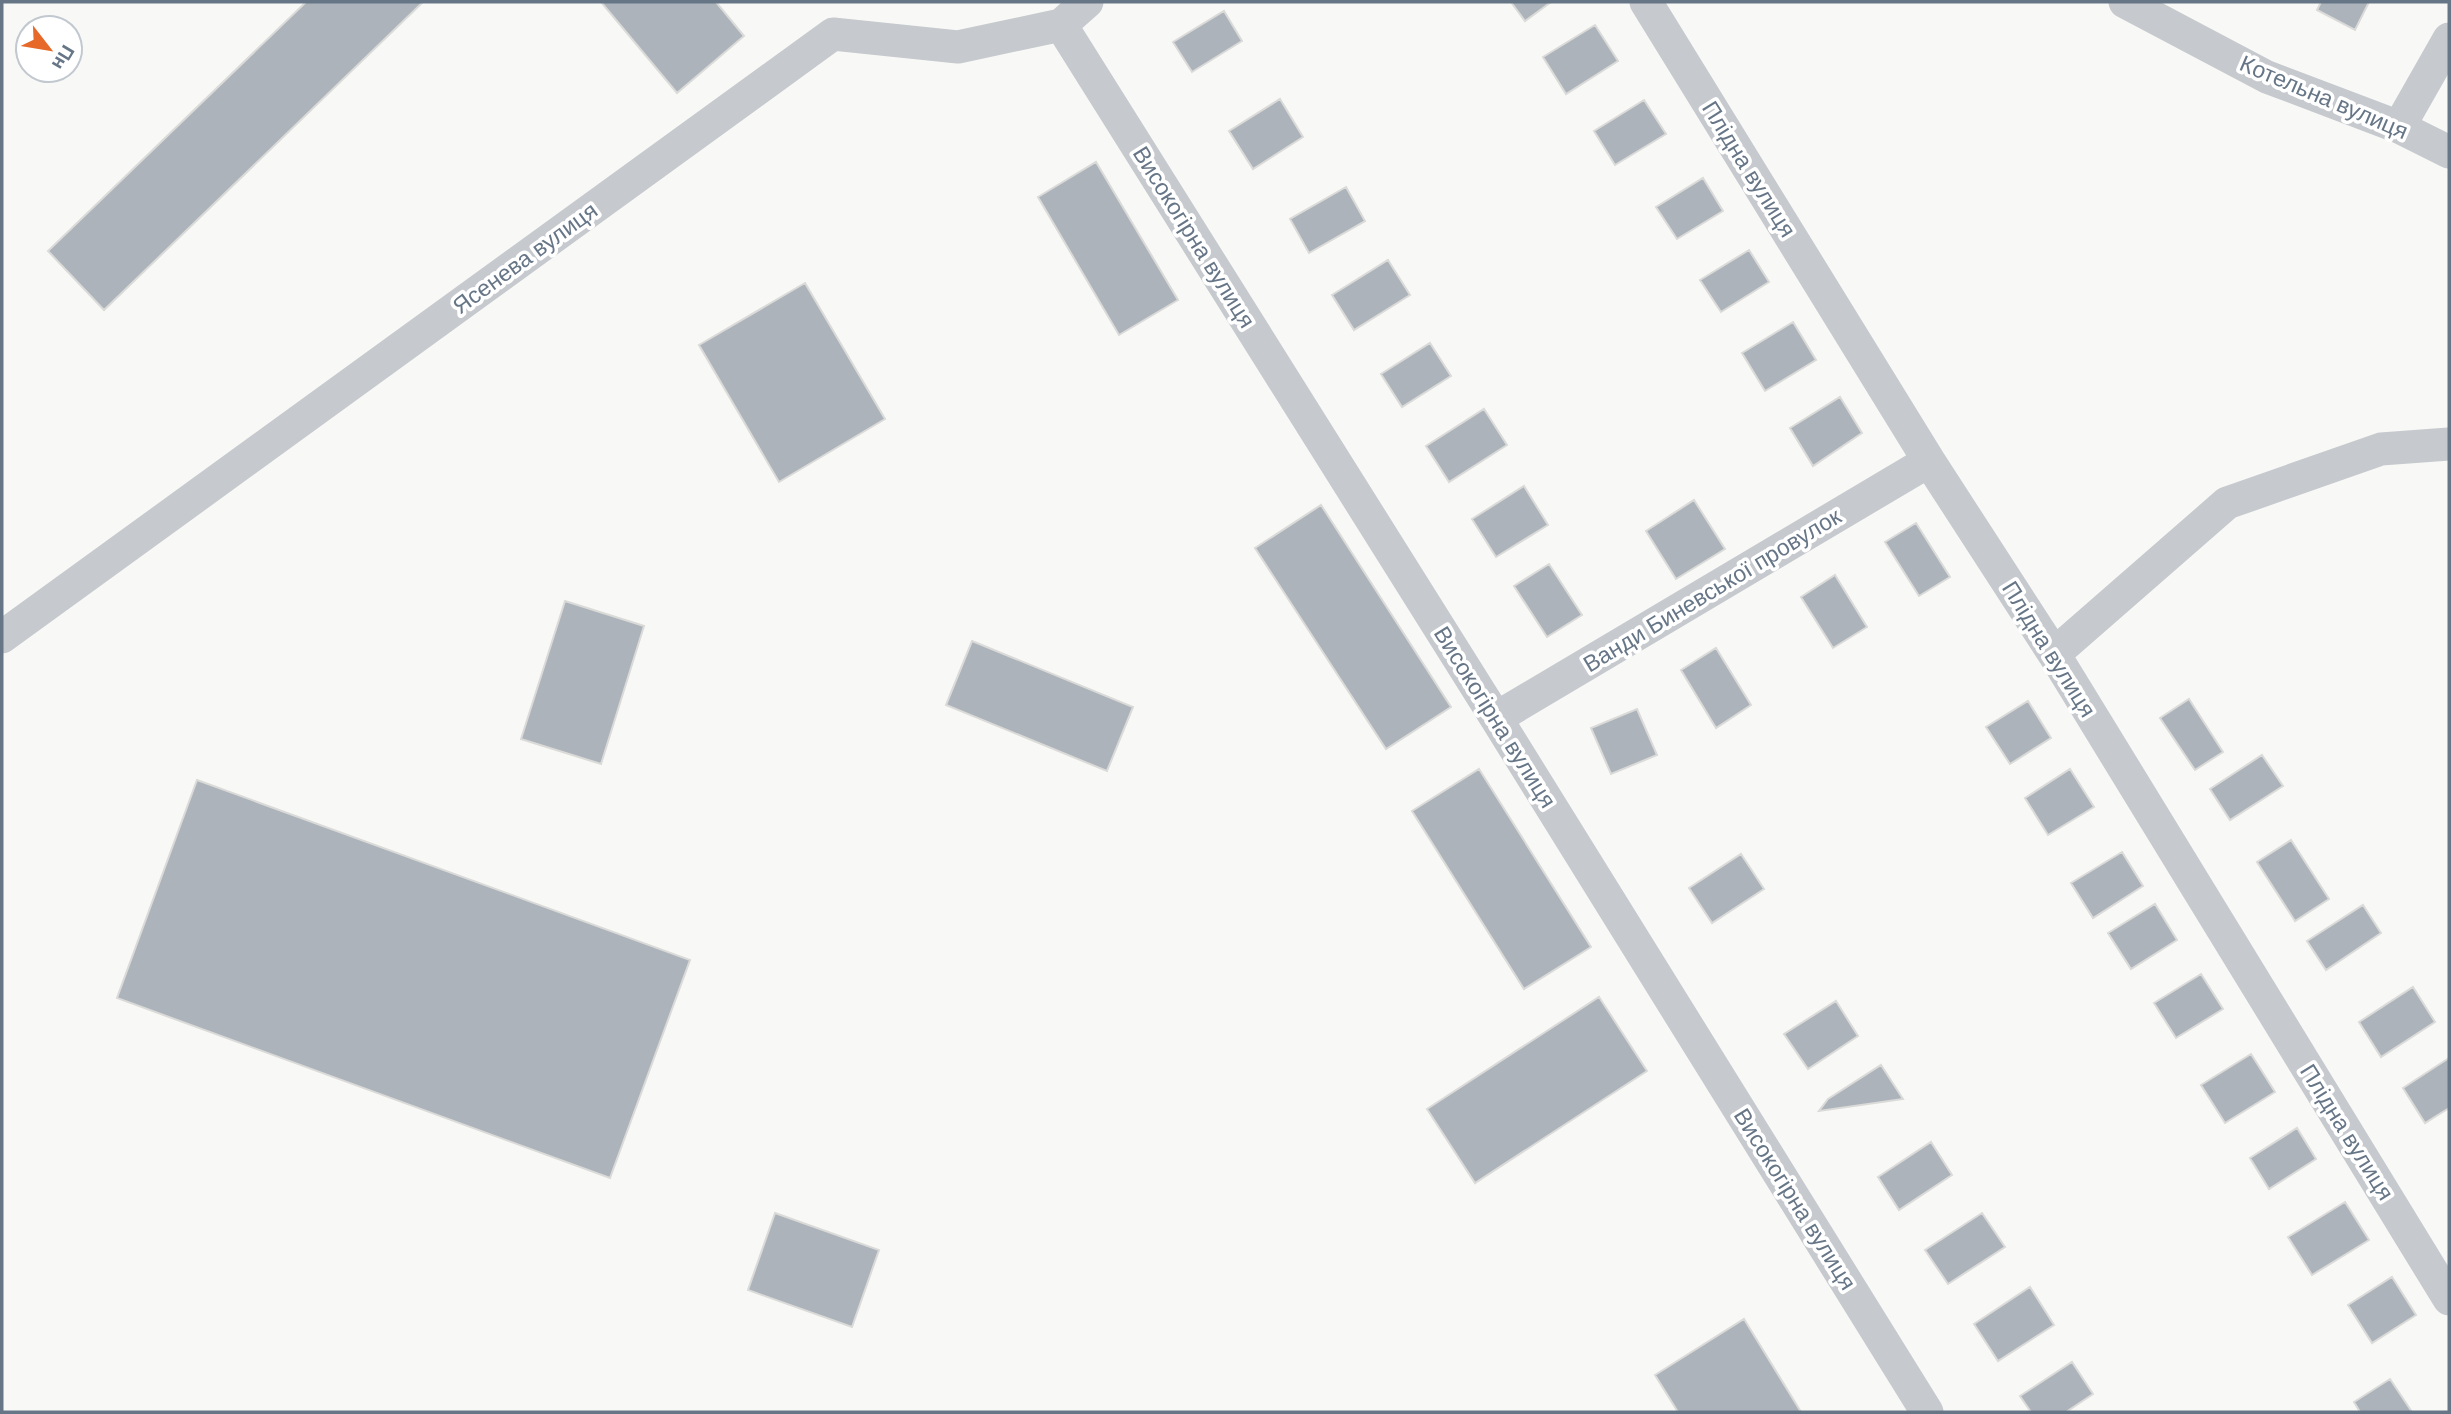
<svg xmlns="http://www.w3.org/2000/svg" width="2451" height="1414" viewBox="0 0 2451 1414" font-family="Arial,sans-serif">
<rect width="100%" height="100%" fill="#f8f9f6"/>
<path fill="#acb3ba" stroke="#dadad8" stroke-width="2" d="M306 2H423L104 310 48 251Z
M601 2H716L744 36 677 93Z
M1511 2H1551L1525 21Z
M2321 2H2369L2355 30 2317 10Z
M1224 11 1242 41 1192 72 1173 42Z
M1595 25 1618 61 1566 94 1543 57Z
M1280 99 1303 137 1253 169 1229 131Z
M1644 100 1666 134 1615 165 1594 131Z
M1096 162 1178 300 1119 335 1038 197Z
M1703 178 1723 211 1677 239 1656 207Z
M1346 187 1365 221 1309 253 1290 219Z
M1749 250 1769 282 1721 312 1700 280Z
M1388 260 1410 295 1354 330 1332 295Z
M805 283 885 419 779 482 699 345Z
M1793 322 1816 360 1765 391 1742 353Z
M1430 343 1451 376 1402 407 1381 374Z
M1840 397 1862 433 1813 466 1790 428Z
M1484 409 1507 445 1449 482 1426 446Z
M1524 486 1548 525 1496 557 1472 519Z
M1694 500 1725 549 1676 579 1646 531Z
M1321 505 1451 707 1386 749 1255 548Z
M1916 523 1950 577 1919 596 1885 542Z
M1549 564 1582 615 1547 637 1514 586Z
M1835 575 1867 627 1833 648 1801 597Z
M565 601 644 626 601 764 521 739Z
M972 641 1133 707 1107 771 946 705Z
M1716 648 1751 705 1716 728 1681 670Z
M2189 699 2223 752 2195 770 2160 718Z
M2028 701 2051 738 2010 764 1986 727Z
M1637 709 1657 755 1611 774 1591 728Z
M2262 755 2283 786 2230 820 2210 789Z
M1479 769 1591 947 1524 989 1412 811Z
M2070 769 2094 807 2048 835 2025 798Z
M197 780 690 960 610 1178 117 998Z
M2291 840 2329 899 2295 921 2257 862Z
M2122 852 2143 886 2093 918 2071 883Z
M1741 854 1764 889 1712 923 1689 888Z
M2155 904 2177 940 2131 969 2108 933Z
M2363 905 2381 933 2326 970 2307 941Z
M2201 974 2223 1009 2176 1038 2154 1003Z
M2413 987 2435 1022 2381 1057 2359 1022Z
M1599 997 1647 1071 1475 1183 1427 1109Z
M1836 1001 1858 1036 1808 1069 1784 1034Z
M2251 1054 2275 1092 2225 1123 2201 1085Z
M2449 1058V1108L2425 1123 2403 1088Z
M1881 1065 1903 1099 1819 1111 1828 1099Z
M2297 1128 2316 1159 2269 1189 2250 1158Z
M1931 1142 1952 1175 1899 1210 1878 1177Z
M2345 1202 2369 1240 2312 1275 2288 1237Z
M775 1213 879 1250 852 1327 748 1290Z
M1982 1213 2005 1247 1948 1284 1925 1250Z
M2392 1277 2416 1315 2372 1343 2348 1305Z
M2030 1287 2054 1325 1998 1361 1974 1324Z
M1744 1319 1801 1412H1678L1655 1375Z
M2072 1362 2093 1394 2066 1412H2031L2020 1396Z
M2390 1379 2412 1412H2360L2354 1402Z"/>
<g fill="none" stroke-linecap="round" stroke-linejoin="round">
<path stroke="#c6c9cd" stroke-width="33" d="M1646 2 1929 461 2054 654 2449 1299
M2125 2 2267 77 2399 127 2449 152
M1061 25 1496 718 1927 1412
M2399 127 2449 39
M2 637 833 34 958 47 1061 25 1087 2
M2054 654 2227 503 2381 449 2449 444
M1496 718 1929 461"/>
</g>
<g text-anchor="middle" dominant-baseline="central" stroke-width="7" stroke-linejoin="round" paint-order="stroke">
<g font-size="23" fill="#677687" stroke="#fff">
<text transform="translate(2324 97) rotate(23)">Котельна вулиця</text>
<text transform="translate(1749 169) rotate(58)">Плідна вулиця</text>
<text transform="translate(1194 237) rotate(58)">Високогірна вулиця</text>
<text transform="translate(525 258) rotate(-36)">Ясенева вулиця</text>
<text transform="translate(1712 590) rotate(-31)">Ванди Биневської провулок</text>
<text transform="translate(2049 649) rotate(58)">Плідна вулиця</text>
<text transform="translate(1495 717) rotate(58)">Високогірна вулиця</text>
<text transform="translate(2347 1132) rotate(58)">Плідна вулиця</text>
<text transform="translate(1795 1199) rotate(58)">Високогірна вулиця</text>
</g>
</g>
<rect width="2451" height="1414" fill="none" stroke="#677687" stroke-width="7"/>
<g transform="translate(49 49) rotate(121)"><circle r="33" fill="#ffffff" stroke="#c2c8cf" stroke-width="2"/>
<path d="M0-5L12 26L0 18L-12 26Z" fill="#e66929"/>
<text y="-10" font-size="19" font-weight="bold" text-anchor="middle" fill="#677687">Пн</text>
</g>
</svg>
